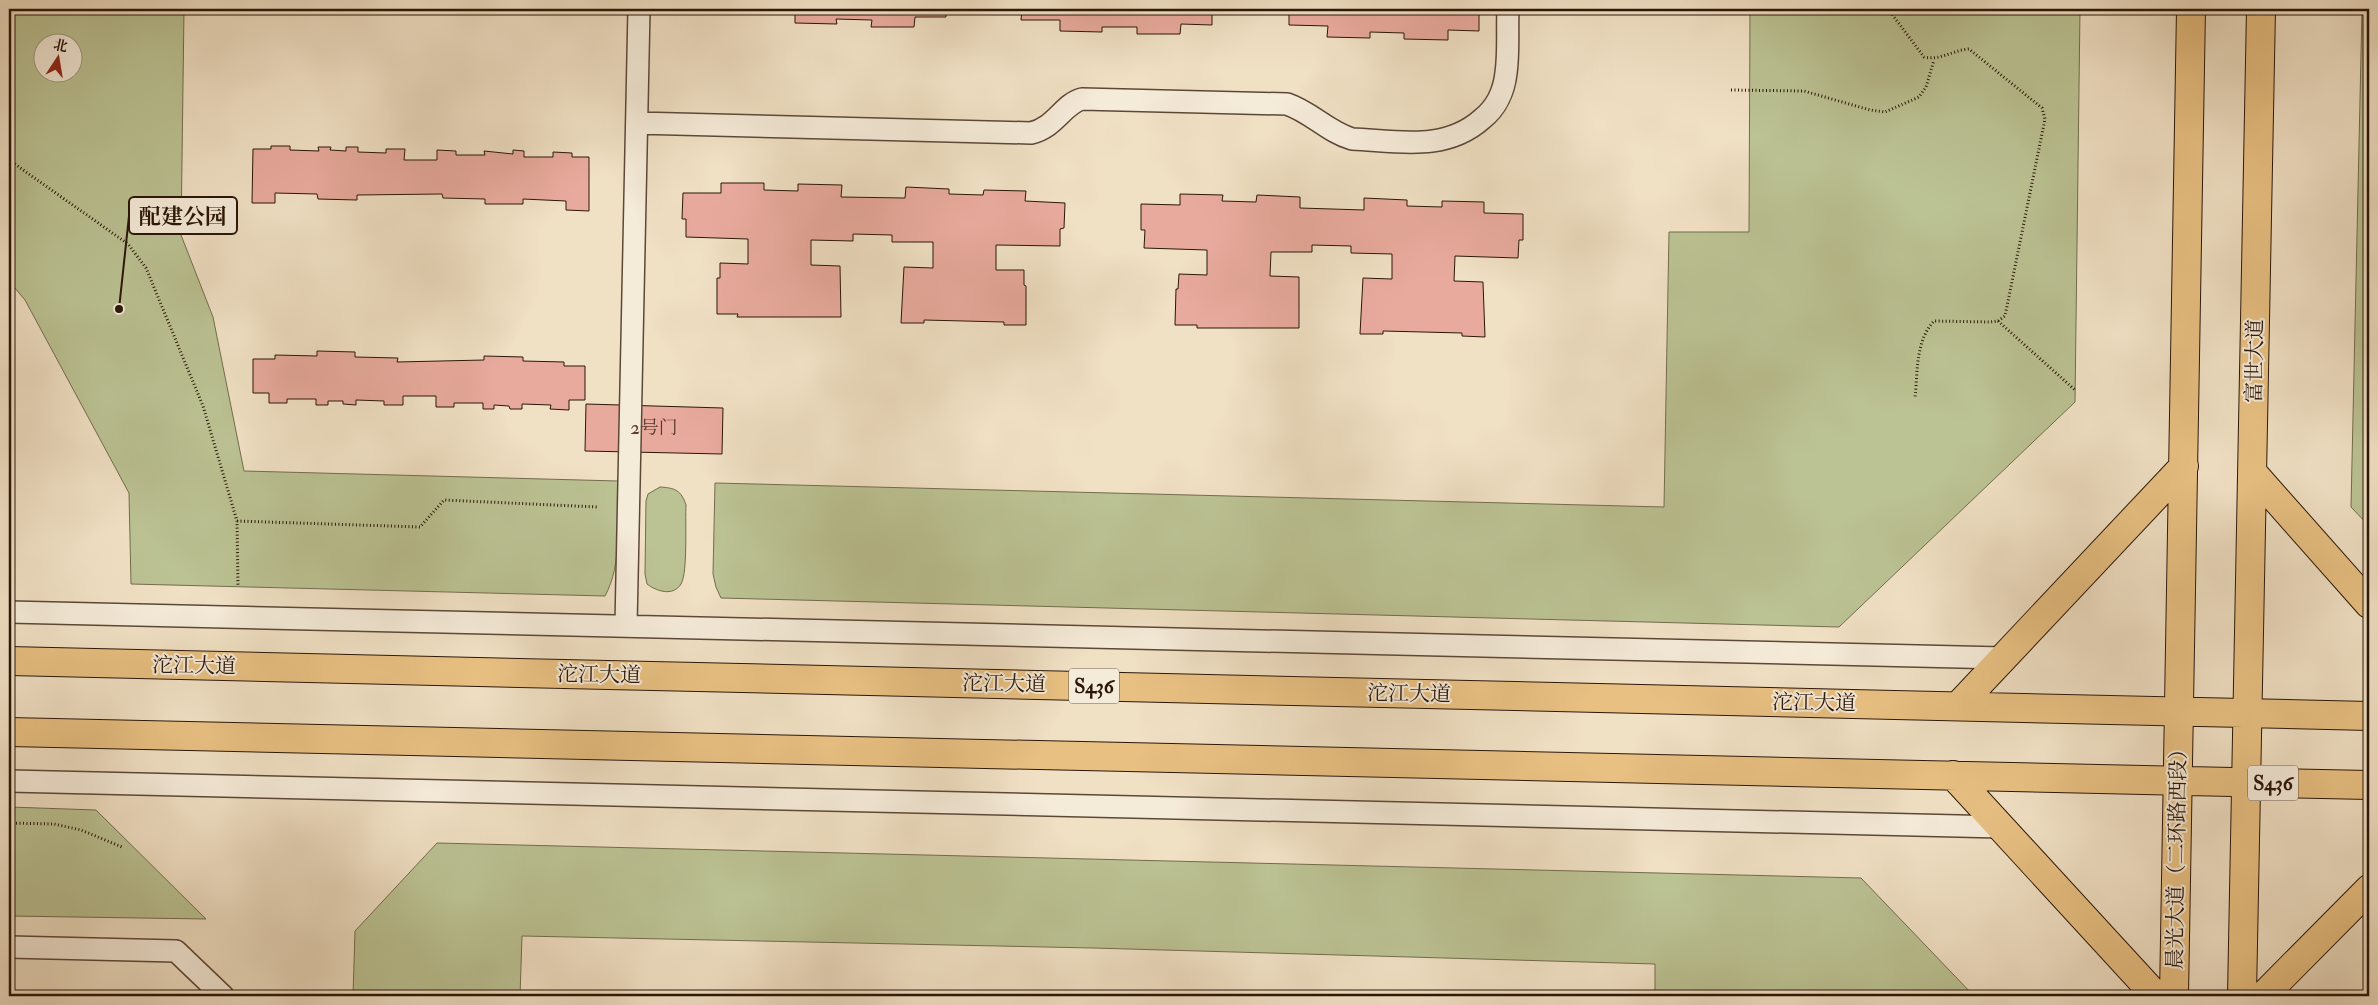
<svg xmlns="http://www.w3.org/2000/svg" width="2378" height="1005" viewBox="0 0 2378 1005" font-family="'IM FELL Double Pica','Noto Serif SC',serif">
<rect width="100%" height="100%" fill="#f0e0c4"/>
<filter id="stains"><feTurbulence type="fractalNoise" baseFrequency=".004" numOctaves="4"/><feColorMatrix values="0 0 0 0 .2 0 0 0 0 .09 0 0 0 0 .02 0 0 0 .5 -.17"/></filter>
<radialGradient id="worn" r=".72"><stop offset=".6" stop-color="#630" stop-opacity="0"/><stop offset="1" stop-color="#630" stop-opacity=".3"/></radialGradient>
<path fill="#bbc293" stroke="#736c4e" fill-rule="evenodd" d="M9 9H184L181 235 213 317 244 471 618 481C617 518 623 563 605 596L131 584 129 493 25 300 9 281ZM72 42V72H42V42Z
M1750 9H2080L2075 402 1839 627 721 598 716 587 713 574 715 483 1664 507 1669 232H1749Z
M2362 9H2369V526L2351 507Z
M660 487C675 488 681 490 686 505 685 521 688 572 681 584 673 597 656 591 647 584L645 574 646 501 648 494Z
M9 807 96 810 206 919 9 916Z
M437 843 1861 878 1974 996H1655V964L1093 948 522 936 520 996H353L355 931Z"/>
<path fill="#e8aa9d" stroke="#2b1609" d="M755 9H946V17H915L914 27H871L872 20 836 19 837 24 795 23V13L755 12Z
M1022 9H1212V25L1181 24 1180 34H1137V27H1102V32L1060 31V20H1021Z
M1289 9H1479V31L1448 30V40L1404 39V33L1370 32V38L1327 37 1328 26 1289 25Z
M271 146H290V150L319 151 318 147H331L330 150 346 151V147H358V152L386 153V149H405L404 160H437V150L456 151V155H485L484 151 513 154V150L524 151V157H553V152L572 153V157H589V211L566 210V201L523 199V204H485V199L443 198 442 194 357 195V200L318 199 317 194 275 193V203H252L253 149H271Z
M721 183H764V190L798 191V184L842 185 841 197 905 198 906 187 949 189V194L983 195 984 190 1026 191 1025 201 1065 203 1064 228 1060 229V246L996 245V270H1024V285L1026 286V325H1004V322L924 320V323H901L904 267 933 268V242H892V235L853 234V241L811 240V265L840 266 841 317H737L738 314H717V278H720V263L748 264V239L686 237V219H682L683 193H721Z
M1180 194 1223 195 1222 201 1256 202 1257 195 1300 197V208L1364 210V198L1407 200V206L1442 207V201L1484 202V213L1523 214V240H1519L1518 258 1455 256 1454 281 1483 282 1485 337 1462 336V333L1383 331V334H1360L1363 278 1392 279V254L1351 253V246L1312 245V252H1271L1270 276 1299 277V328H1197V325H1175L1176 289H1178L1179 274 1207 275V250L1144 248 1145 230H1141V204L1180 205Z
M317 351 355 352V357L398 358 397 362 484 360V356L523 357V361L564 362V366H585V400H569V410L550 409 551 405 522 404V409H510L509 406 494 405V409H483V403H454V407H436V396H403V405H384V401L356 400V405L343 404V401H328V405H316V399H287V403H269V393H253V359H275V355L317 356Z
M586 404 723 408 722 454 585 451Z"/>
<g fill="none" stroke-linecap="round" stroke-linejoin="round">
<g stroke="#5c4838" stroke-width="24">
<path id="lane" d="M637 123 1031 133C1056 127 1063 104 1082 99L1287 104C1311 112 1328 132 1352 139 1398 141 1445 152 1482 119 1496 108 1504 91 1506 73 1509 52 1507 30 1508 9
M9 612 2003 658
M626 625 639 9
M9 781 2001 827
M9 947 176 951 223 996"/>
</g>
<g stroke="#2b1609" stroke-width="30">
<path id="highway" d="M2253 473 2369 604
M9 661 2369 716
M1958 706 2184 466
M9 732 2369 785
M1953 775 2156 996
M2174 996 2191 9
M2242 996 2261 9
M2263 996 2369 889"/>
</g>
<path stroke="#2b1609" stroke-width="3" stroke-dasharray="1 2.5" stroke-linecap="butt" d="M1888 9 1924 57C1940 61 1953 50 1969 49L2042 108 2045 119 2005 316 1998 321 1990 322 1934 321C1915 342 1918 371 1915 398
M1731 90 1804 91 1870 110 1885 112 1919 97 1926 87 1934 60
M9 160 128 244 146 268 203 406 237 521 238 586
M1998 321 2075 390
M237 521 420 527 444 500 597 507
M9 823 54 824 81 830 122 847"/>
<use href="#lane" stroke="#f5ebd9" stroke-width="21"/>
<use href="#highway" stroke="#e8c082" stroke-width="28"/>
</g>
<g text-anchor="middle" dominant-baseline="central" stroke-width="4" stroke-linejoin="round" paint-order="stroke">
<g font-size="19" fill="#5a3b2e">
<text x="654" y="428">2号门</text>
</g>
<g fill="#f5ebd9" stroke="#685647" stroke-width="1">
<rect x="1069" y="668.5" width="50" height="35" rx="4"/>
<rect x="2248" y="765.5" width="50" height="35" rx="4"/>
</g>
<g font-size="20" font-weight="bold" fill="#2b1609">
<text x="1094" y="686">S436</text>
<text x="2273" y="783">S436</text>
</g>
<g font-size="21" fill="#2b1609" stroke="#f5ebd9">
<text transform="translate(2255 361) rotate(-89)">富世大道</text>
<text transform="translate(194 666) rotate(1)">沱江大道</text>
<text transform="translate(599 675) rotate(1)">沱江大道</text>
<text transform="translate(1004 684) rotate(1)">沱江大道</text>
<text transform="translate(1409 694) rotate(1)">沱江大道</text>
<text transform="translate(1814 703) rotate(1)">沱江大道</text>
<text transform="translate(2177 854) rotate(-89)">晨光大道（二环路西段）</text>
</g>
</g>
<path fill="none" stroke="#2b1609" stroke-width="2" d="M119 309L129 216"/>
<circle fill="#2b1609" stroke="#f5ebd9" stroke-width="2" cx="119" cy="309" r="5"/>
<rect fill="#f5ebd9" stroke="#2b1609" stroke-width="2" x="129" y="197" width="108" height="37" rx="5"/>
<g font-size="22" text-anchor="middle" font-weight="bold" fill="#2b1609">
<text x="183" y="224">配建公园</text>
</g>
<rect width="2378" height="1005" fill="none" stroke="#f0e0c4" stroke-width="30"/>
<rect x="10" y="10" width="2358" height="985" fill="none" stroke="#2b1609" stroke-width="2.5"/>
<rect x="15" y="15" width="2348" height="975" fill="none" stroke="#2b1609"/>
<g transform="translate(58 58) rotate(12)"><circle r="24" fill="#f5ebd9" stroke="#a49686"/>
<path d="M0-4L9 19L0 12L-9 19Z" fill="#8f2418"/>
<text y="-8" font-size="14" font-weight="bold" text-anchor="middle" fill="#2b1609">北</text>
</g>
<rect width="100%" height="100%" filter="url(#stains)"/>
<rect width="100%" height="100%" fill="url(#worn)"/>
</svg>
